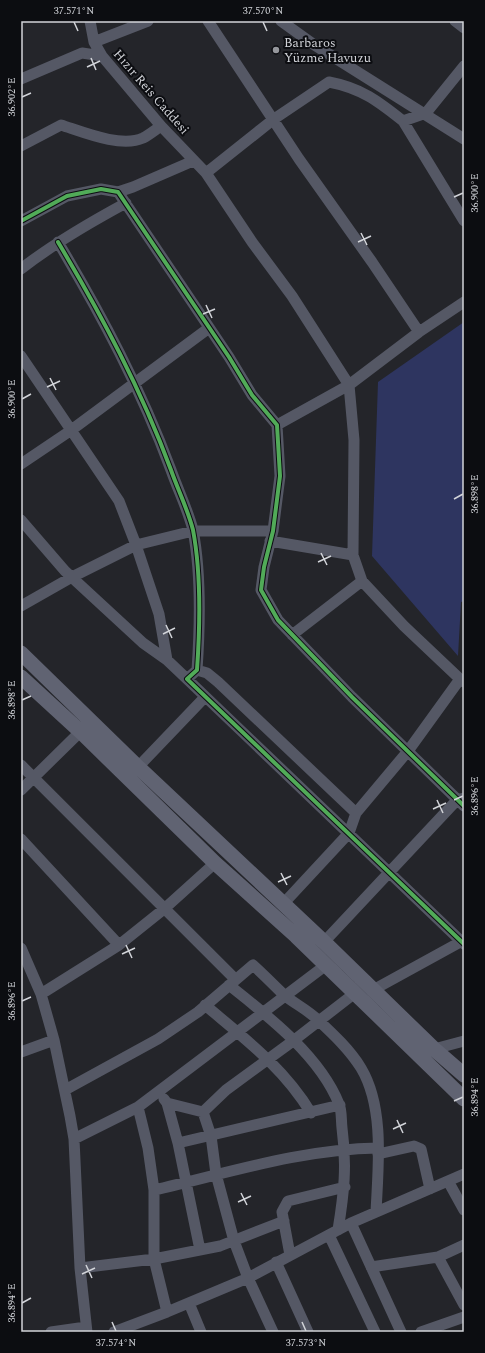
<svg xmlns="http://www.w3.org/2000/svg" width="485" height="1353" viewBox="0 0 485 1353" font-family="Spectral,serif">
<rect width="100%" height="100%" fill="#24252a"/>
<path fill="#2e3560" d="M464 322V601L461 602 458 656 372 556 378 382Z"/>
<g fill="none" stroke-linecap="round" stroke-linejoin="round">
<path stroke="#555865" stroke-width="11" d="M90 21 94 42 102 56 161 126 206 173 252 242 292 296 349 385 354 440 353 555 362 581 404 626 460 679
M208 21 299 159 372 262 419 332
M281 21 313 44 464 139
M455 21 464 28
M94 42 148 21
M21 79 82 53 102 56
M403 121 464 221
M21 146 61 125C83 132 121 148 143 138 149 135 155 130 161 126
M206 173 274 119 329 82C361 88 378 101 403 121L426 113 464 66
M118 192 133 187 193 161
M21 221 67 196 101 189 118 192 229 357 252 395 277 425 280 476 273 531 264 567 261 590 278 620 352 697 464 806
M58 242C102 316 141 389 171 470 178 490 188 510 193 530 201 572 200 627 197 670L187 679 464 944
M21 269C54 243 89 223 126 203
M21 356 119 501 136 545 159 614 167 660
M277 425 349 385 419 332 464 302
M21 464 70 431 209 328
M21 520 65 571 143 643 167 660 187 679
M270 541 353 555
M21 606 72 577 136 545 193 531H273
M292 635 362 581
M197 670 207 673 218 682 356 813
M21 765 235 979
M138 767 205 697
M21 790 80 732
M21 839 119 945
M284 903 349 833 356 813 408 751 460 679 464 682
M324 942 457 800 464 798
M21 948 41 994 54 1040 70 1116 74 1139 80 1268 87 1332
M229 985C268 1016 320 1056 339 1104 342 1111 341 1120 342 1128 347 1166 344 1193 338 1230
M373 990 464 940
M41 994 119 945 164 909 215 863
M205 1005C244 1038 284 1068 311 1113
M434 1049 464 1041
M21 1052 54 1040
M65 1090 158 1039 198 1012 253 965C264 975 274 985 284 995 295 1004 308 1010 318 1020 334 1035 350 1050 361 1068 385 1108 378 1168 376 1212
M164 1099 167 1103 178 1143 200 1250
M167 1103 203 1112 211 1136 216 1174 234 1241 248 1278 273 1332
M138 1107 148 1148 154 1190V1259L167 1312
M203 1112 226 1090 293 1041 355 993
M74 1139 138 1107 326 965
M178 1143 340 1105
M378 1154 414 1146 421 1149 430 1189
M448 1181 464 1210
M154 1190C228 1173 302 1149 378 1148
M351 1223 401 1332
M329 1235 375 1332
M290 1255 282 1212 288 1201 345 1187
M438 1257 464 1305
M276 1262 308 1332
M371 1267 438 1257 464 1245
M80 1268 154 1259 220 1246 284 1221
M189 1303 201 1332
M51 1332 86 1327
M114 1332 167 1312 248 1278 351 1223 464 1174
M421 1332 464 1317"/>
<path stroke="#606372" stroke-width="15" d="M21 653 138 767 324 942 434 1049 464 1075
M21 677 82 733 215 863 296 936 464 1099"/>
<g stroke="#0c0d11" stroke-width="6">
<path id="cycleway" d="M21 221 67 196 101 189 118 192 229 357 252 395 277 425 280 476 273 531 264 567 261 590 278 620 352 697 464 806
M58 242C102 316 141 389 171 470 178 490 188 510 193 530 201 572 200 627 197 670L187 679 464 944"/>
</g>
<use href="#cycleway" stroke="#51ab58" stroke-width="4"/>
</g>
<path fill="none" stroke="#d2d4d9" stroke-width="1.5" d="M74 22 78 31M263 22 267 31M91 58 96 70M87 67 100 61M22 97 31 93M454 197 463 193M361 233 367 245M358 242 371 236M206 305 212 318M203 314 215 309M50 378 56 390M47 387 60 381M22 399 31 394M454 499 463 494M321 553 327 565M318 562 331 556M166 625 172 638M163 634 175 628M22 700 31 696M437 800 443 813M454 800 463 796M433 809 446 803M281 873 287 885M278 882 291 876M126 945 132 958M122 954 135 948M22 1001 31 997M454 1101 463 1097M397 1120 403 1133M393 1129 406 1123M241 1193 247 1205M238 1202 251 1196M86 1265 92 1278M82 1274 95 1268M22 1303 31 1298M112 1322 116 1331M302 1322 306 1331"/>
<circle fill="#95979c" stroke="#0c0d11" stroke-width="1.5" cx="276" cy="50" r="4"/>
<g text-anchor="middle" dominant-baseline="central" stroke-width="4" stroke-linejoin="round" paint-order="stroke">
<g font-size="13" fill="#d2d4d9" stroke="#0c0d11" text-anchor="start">
<text x="284" y="43">Barbaros<tspan x="284" dy="15">Yüzme Havuzu</tspan></text>
</g>
<g font-size="13" fill="#d2d4d9" stroke="#0c0d11">
<text transform="translate(151 92) rotate(49)">Hızır Reis Caddesi</text>
</g>
</g>
<rect width="485" height="1353" fill="none" stroke="#0c0d11" stroke-width="44"/>
<rect x="22" y="22" width="441" height="1309" fill="none" stroke="#d2d4d9" stroke-width="1.5"/>
<g font-size="10" text-anchor="middle" fill="#d2d4d9">
<text x="74" y="14">37.571°N</text>
<text x="263" y="14">37.570°N</text>
<text transform="translate(11 97) rotate(-90)" y="4">36.902°E</text>
<text transform="translate(474 193) rotate(-90)" y="4">36.900°E</text>
<text transform="translate(11 399) rotate(-90)" y="4">36.900°E</text>
<text transform="translate(474 494) rotate(-90)" y="4">36.898°E</text>
<text transform="translate(11 700) rotate(-90)" y="4">36.898°E</text>
<text transform="translate(474 796) rotate(-90)" y="4">36.896°E</text>
<text transform="translate(11 1001) rotate(-90)" y="4">36.896°E</text>
<text transform="translate(474 1097) rotate(-90)" y="4">36.894°E</text>
<text transform="translate(11 1303) rotate(-90)" y="4">36.894°E</text>
<text x="116" y="1346">37.574°N</text>
<text x="306" y="1346">37.573°N</text>
</g>
</svg>
